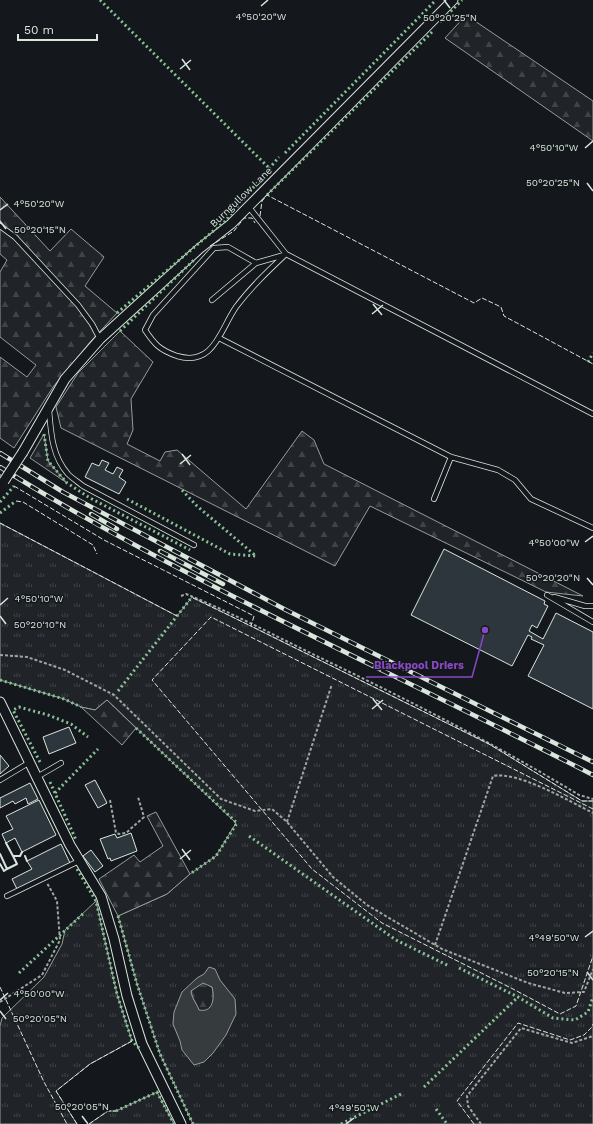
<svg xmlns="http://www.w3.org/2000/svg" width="593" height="1124" viewBox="0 0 593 1124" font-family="'Work Sans',sans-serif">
<defs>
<pattern id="grass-tufts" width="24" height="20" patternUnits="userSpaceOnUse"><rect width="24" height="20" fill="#202428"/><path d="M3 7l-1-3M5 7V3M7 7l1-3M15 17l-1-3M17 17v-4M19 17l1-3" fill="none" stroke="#404447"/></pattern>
<pattern id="forest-firs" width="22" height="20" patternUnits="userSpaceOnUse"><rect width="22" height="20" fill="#202428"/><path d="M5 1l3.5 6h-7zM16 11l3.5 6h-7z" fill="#404447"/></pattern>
</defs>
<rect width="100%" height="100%" fill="#14181c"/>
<path fill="url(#grass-tufts)" stroke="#939e99" d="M0 523 177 616 192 597 489 744 582 801H593V1124H193L160 1054 137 984 118 916 167 894 190 874 216 856 236 823 107 700 95 710 81 707 64 699 0 680Z
M96 901 117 994 132 1041 90 1064 56 1091 77 1124H0V1026L2 1018 44 977 62 944 65 930Z
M157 1092 174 1124H89L108 1111H116Z"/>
<path fill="url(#forest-firs)" stroke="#939e99" d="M466 15 593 101V141L445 38Z
M0 197 50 251 71 229 104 257 85 286 117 313 91 341 53 387 14 448 0 438V357L27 377 36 365 0 337V272L7 260 0 254Z
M120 331 153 362 131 399 133 430 127 444 160 461 165 452 177 450 246 509 302 431 314 440 324 464 583 596 546 592 370 506 335 566 61 428 56 407 78 373Z
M44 434 48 461 67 483 30 458Z
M107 700 136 728 122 745 81 707 95 710Z
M156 812 190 874 167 894 118 916 99 879 134 855 140 862 163 846 147 816Z
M203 982 212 987C215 998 214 1013 199 1011 197 1004 191 997 191 991Z"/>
<path fill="#363b3e" stroke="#939e99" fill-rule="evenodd" d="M209 967 215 969 220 980 235 999 236 1014 226 1035 213 1053 204 1062 194 1065 182 1050 180 1041 173 1024 174 1012 182 992 197 978 204 974ZM203 983 212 987C215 998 213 1013 199 1010 197 1004 191 997 191 991Z"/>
<path fill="#2c363c" stroke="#d8e6dc" d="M102 460 109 463 105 470 113 474 117 467 123 470 119 477 126 482 119 494 85 477 92 463 99 466Z
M444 549 545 601 544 604 548 606 537 628 532 625 529 631 543 639 556 613 593 632V709L528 676 544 645 531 639 532 637 528 635 512 666 411 615Z
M69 727 76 743 49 754 43 737Z
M0 755 9 766 0 774Z
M95 780 107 803 98 808 85 785Z
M30 783 38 799 28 804 26 798 15 804 13 801 0 808V798Z
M39 800 56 835 22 852 15 838 6 843 2 834 13 829 6 816Z
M131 833 137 851 111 861 110 858 108 859 100 839 115 834 117 838Z
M61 844 70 863 17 889 12 879 32 869 27 861Z
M91 850 103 866 95 872 83 856Z"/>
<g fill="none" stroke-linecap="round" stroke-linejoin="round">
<g stroke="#d8e6dc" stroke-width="6">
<path id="service" d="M248 206 286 254 593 414
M0 226 15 237 78 305 92 324 100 339
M256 263 228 247 214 248 153 315 145 330C155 345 160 350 177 356 214 367 220 330 236 307 251 287 268 271 286 254
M212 300 256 263 284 255
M219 338 451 457 498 470 515 480 531 499 593 528
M49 410C51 433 52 456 68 474 72 478 78 482 83 486L194 545
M434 499 451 457
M547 595 593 622
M554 597 585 606H593
M37 777 61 763
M0 780 30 762
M7 896 79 861"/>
</g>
<g stroke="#d8e6dc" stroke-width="11">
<path id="minor" d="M23 452 65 379 100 339 199 249 231 224 453 0
M0 702 70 845 101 896 114 939 127 996 142 1044 181 1124"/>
</g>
<path stroke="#9da8a2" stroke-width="2" stroke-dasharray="3 2" stroke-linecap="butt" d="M181 596 186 594C233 613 279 638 325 660 412 702 497 745 579 795L593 799
M0 655 27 657 65 670 114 695 221 799 255 811 272 809 287 822 333 877 367 905 442 949 528 983 565 993 584 992 593 969
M110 800 116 833 119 834 126 833 144 817 138 797
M287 822 332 684
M435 945 493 776C518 771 569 801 593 813
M0 1002 42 975 60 940 57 901 47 883
M481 1124 468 1106 467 1096 521 1028 572 1043 593 1036"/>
<use href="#service" stroke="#14181c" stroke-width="4.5"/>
<use href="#minor" stroke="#14181c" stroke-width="9"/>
<g stroke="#d8e6dc" stroke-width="4.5">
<path id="rail" d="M0 453 63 492 286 610 593 762
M0 467C68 510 139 548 211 585 337 650 467 710 593 775
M91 514 117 529
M160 551 223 584"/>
</g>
<use href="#rail" stroke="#14181c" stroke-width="3" stroke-dasharray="9" stroke-linecap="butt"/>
<g stroke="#d8e6dc" stroke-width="11" stroke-linecap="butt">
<path id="minor-bridge" d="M4 481 23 452"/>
</g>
<use href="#minor-bridge" stroke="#14181c" stroke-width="9"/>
<path stroke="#8ac095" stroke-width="3" stroke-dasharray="2 3" stroke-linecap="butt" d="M100 0 270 169
M440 22 462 0
M285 153 436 0
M267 195 432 32
M117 313 225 221 279 157
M120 331 195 259
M588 362 593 353
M44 434 48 461 67 483 90 498 190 550
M127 499 230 554 256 556 197 506 180 488
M0 502 14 486
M0 513 16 501
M0 680 64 699 81 707
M118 691 192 597
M136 728 237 823 216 856 190 874
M40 762 13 710 19 707 48 715 71 724 88 737
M50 782 76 840
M55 793 98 749
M249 836 396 940 449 966
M77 869 96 901 117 994 132 1041 140 1049
M118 916 137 984 160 1054 193 1124
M459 968 518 997 553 1018 575 1020 588 1012 593 997
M19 973 85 912
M424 1087 518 997
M436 1109 447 1124
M116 1111 157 1092 174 1124
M341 1124 403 1093"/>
<path stroke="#d8e6dc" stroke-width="1" stroke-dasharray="5 2" stroke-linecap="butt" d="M260 216 262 201 267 195 474 303 482 298 501 307 504 316 593 364
M210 246 234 231 244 218H252L255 223
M0 474V476
M14 486 104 540 254 616 251 626 489 744 582 801H593
M16 501 23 502 93 545 97 554
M0 523 177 616
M193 598 251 626
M593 809 211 617 152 680 312 869 382 923 513 989 560 1014 576 1006 593 956
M0 987 44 1082 67 1124
M77 1124 56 1091 90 1064 132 1041
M89 1124 108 1111H116
M474 1124 457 1101 518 1023 570 1040 584 1035 592 1027 593 1024"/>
<path stroke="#d8e6dc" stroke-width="2" d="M6 843 13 856H20L22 852
M0 854 7 869 17 864 13 856
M25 856 27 861
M0 864 4 871 7 869"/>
</g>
<path fill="none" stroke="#d8e6dc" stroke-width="1.5" d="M444 0 450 8M261 6 268 0M182 59 190 70M180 69 191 60M585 148 593 141M587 183 593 191M0 210 8 204M0 221 6 229M373 304 382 315M372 314 383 305M182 454 190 465M180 464 191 455M585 542 593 536M587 578 593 585M0 605 8 598M0 616 6 624M373 699 382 710M372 709 383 700M182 849 190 860M180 859 191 850M585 937 593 931M587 972 593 980M0 1000 8 993M0 1011 6 1019M82 1116 88 1124M346 1124 354 1118"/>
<g text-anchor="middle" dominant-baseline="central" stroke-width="3" stroke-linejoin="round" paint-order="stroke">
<g font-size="10" fill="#d8e6dc" stroke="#14181c">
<text transform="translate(241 197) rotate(-44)">Burngullow Lane</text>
</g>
</g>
<g font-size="10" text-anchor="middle" fill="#d8e6dc" stroke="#14181c" stroke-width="3" stroke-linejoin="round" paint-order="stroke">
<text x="261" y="20">4°50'20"W</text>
<text x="450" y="21">50°20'25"N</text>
<text x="554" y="151">4°50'10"W</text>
<text x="553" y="186">50°20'25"N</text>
<text x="39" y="207">4°50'20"W</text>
<text x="40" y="233">50°20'15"N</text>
<text x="554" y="546">4°50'00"W</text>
<text x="553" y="581">50°20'20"N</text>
<text x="39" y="602">4°50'10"W</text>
<text x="40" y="628">50°20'10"N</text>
<text x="554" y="941">4°49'50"W</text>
<text x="553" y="976">50°20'15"N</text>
<text x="39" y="997">4°50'00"W</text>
<text x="40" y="1022">50°20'05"N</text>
<text x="82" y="1110">50°20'05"N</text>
<text x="354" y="1111">4°49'50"W</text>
</g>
<path fill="none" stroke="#8948c3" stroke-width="1.5" d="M485 630L472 677H366"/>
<circle fill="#8948c3" stroke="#14181c" stroke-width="1.5" cx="485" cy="630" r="4"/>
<g font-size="11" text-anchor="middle" font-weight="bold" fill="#8948c3" stroke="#14181c" stroke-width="3" stroke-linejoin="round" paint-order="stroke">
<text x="419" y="669">Blackpool Driers</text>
</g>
<path d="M18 34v6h79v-6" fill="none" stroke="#d8e6dc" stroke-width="2"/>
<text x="24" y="34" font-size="12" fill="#d8e6dc" stroke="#14181c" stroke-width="3" paint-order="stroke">50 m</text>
</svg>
